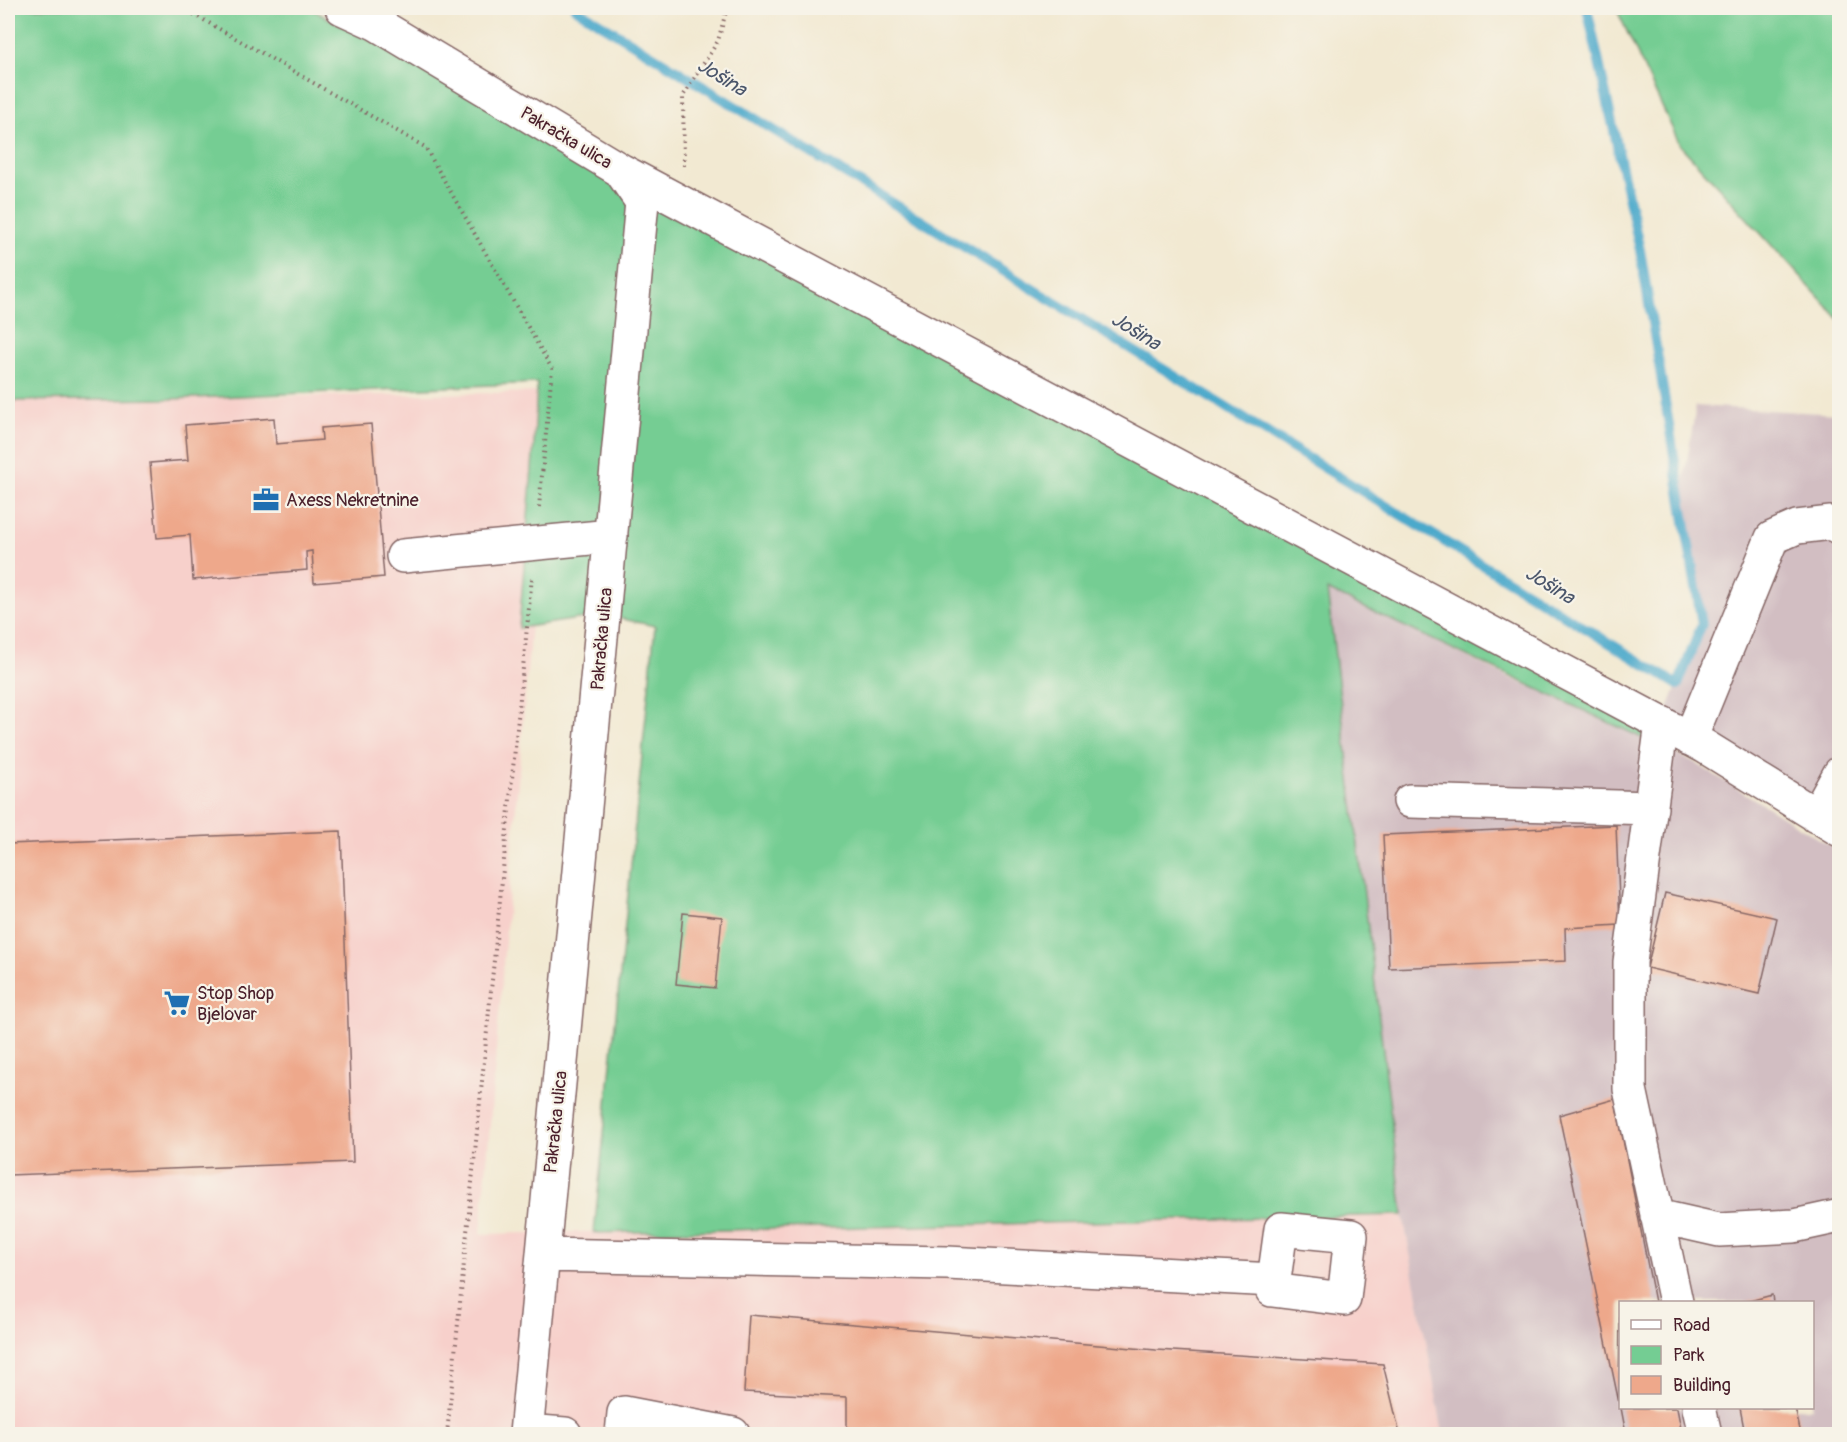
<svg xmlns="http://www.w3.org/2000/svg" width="1847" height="1442" viewBox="0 0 1847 1442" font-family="Pangolin,sans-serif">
<rect width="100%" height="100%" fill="#f7f3e8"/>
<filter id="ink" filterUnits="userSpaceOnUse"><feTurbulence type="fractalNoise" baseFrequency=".0167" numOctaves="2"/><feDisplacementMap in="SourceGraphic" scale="12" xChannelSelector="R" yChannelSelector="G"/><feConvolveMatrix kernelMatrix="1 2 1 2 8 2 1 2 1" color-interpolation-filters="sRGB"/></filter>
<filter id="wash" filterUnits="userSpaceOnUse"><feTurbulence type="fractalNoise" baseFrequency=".008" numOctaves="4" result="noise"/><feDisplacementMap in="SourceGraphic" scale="24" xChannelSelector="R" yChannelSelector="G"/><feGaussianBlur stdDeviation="1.35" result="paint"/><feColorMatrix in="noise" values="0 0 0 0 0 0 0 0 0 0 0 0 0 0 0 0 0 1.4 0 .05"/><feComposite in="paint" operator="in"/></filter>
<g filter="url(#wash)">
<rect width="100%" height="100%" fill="#f2e9d2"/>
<path fill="#f7d0cb" d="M550 392 481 1234 1403 1215 1443 1434H8V401Z"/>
<path fill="#d2bec2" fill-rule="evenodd" d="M1696 406 1839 414V830L1662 723 1702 624 1681 497Z
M1327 589 1510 678 1571 704 1692 761 1839 851V1434H1443L1403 1215ZM1620 1302H1812V1408H1620Z"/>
<path fill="#74cd93" stroke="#5f765f" stroke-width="1.5" d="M8 8H309L620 170 1662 723 1659 746 1327 590 1403 1215 594 1233 655 626 604 615 519 628 534 443 537 383 171 399 8 401Z
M1616 8H1839V319L1680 145Z"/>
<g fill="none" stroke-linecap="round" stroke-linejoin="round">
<path stroke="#4ca9cb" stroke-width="10" d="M575 8 1678 685 1702 624 1640 250 1587 8"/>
</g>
<g id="blocks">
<path fill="#eea88b" d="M274 418 276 444 322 440 321 428 371 424 384 577 314 583 312 551 306 552 307 570 193 580 190 535 157 538 150 463 188 460 185 425Z
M1616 825 1620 925 1565 928 1566 961 1389 968 1383 835Z
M341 831 353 1162 8 1175V844Z
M1665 893 1777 918 1759 994 1647 968Z
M683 913 722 917 715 988 676 984Z
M1615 1099 1655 1302H1620L1619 1403 1559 1115Z
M1772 1295 1773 1302H1746Z
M749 1315 1156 1350 1383 1364 1400 1434H847V1397L744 1392Z
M1621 1408H1677L1682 1434H1626Z
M1740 1408H1795L1801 1434H1745Z"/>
</g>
</g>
<g filter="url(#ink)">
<use href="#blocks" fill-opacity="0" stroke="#856665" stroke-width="1.5"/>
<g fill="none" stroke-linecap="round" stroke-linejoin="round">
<g stroke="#856665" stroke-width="36">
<path id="minor" d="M342 8 377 24 620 170 642 202 526 1434
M622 171 1704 746 1840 830
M403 556 611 536
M1662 723 1630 962V1089L1676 1302
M1690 739 1772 538 1797 527 1831 523 1840 528
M1410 801 1651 808
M1816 816 1840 773
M1657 1216 1719 1230 1794 1226 1840 1216
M543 1255 947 1263 1274 1280 1272 1290 1344 1299 1351 1236 1281 1229 1274 1280
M1699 1408 1705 1434
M527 1431 565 1434
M622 1434 624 1413 733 1434"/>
</g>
<path stroke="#856665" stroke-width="4" stroke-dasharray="1.5 4.5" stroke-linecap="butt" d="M183 8 425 147 552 369 539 507
M684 166 683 96 718 41 727 8
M447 1434 532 577"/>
<use href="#minor" stroke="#fff" stroke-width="33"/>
</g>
</g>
<defs>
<g id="office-bare" transform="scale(2.07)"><path d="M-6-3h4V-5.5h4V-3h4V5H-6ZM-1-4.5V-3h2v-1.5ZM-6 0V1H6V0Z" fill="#1f6fb2" stroke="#f7f3e8" stroke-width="2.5" paint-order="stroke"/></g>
<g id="supermarket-bare" transform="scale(2.07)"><path d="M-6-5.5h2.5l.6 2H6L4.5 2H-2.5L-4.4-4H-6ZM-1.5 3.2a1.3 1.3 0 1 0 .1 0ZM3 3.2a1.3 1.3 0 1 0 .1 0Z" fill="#1f6fb2" stroke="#f7f3e8" stroke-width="2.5" paint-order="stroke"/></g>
</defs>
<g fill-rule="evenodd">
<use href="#office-bare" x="266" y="500"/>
<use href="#supermarket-bare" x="177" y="1003"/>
</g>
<g text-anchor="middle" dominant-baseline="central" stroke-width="4.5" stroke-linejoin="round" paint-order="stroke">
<g font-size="18" fill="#4a1f2b" stroke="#f7f3e8">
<text transform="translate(566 138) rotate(31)">Pakračka ulica</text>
<text transform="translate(602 639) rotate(-85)">Pakračka ulica</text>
<text transform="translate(556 1122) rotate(-84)">Pakračka ulica</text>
</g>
<g font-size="18" fill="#4a1f2b" stroke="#f7f3e8" text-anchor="start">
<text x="286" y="500">Axess Nekretnine</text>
<text x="197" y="993">Stop Shop<tspan x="197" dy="21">Bjelovar</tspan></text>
</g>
<g font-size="20" font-style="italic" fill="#4b566b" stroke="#f7f3e8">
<text transform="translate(722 77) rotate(32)">Jošina</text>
<text transform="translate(1136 331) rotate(32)">Jošina</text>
<text transform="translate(1550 585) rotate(32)">Jošina</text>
</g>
</g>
<rect width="1847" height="1442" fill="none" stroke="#f7f3e8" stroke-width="30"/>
<rect x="1619" y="1301" width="195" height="108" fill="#f7f3e8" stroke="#b29e9c" stroke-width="1.5"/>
<rect x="1631" y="1320" width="30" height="9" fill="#ffffff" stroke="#b29e9c" stroke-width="1.5"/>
<text x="1673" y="1331" font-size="18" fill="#4a1f2b">Road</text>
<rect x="1631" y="1346" width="30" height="18" fill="#74cd93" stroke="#b29e9c" stroke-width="1.5"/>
<text x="1673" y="1361" font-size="18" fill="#4a1f2b">Park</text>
<rect x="1631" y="1376" width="30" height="18" fill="#eea88b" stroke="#b29e9c" stroke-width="1.5"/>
<text x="1673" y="1391" font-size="18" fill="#4a1f2b">Building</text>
</svg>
